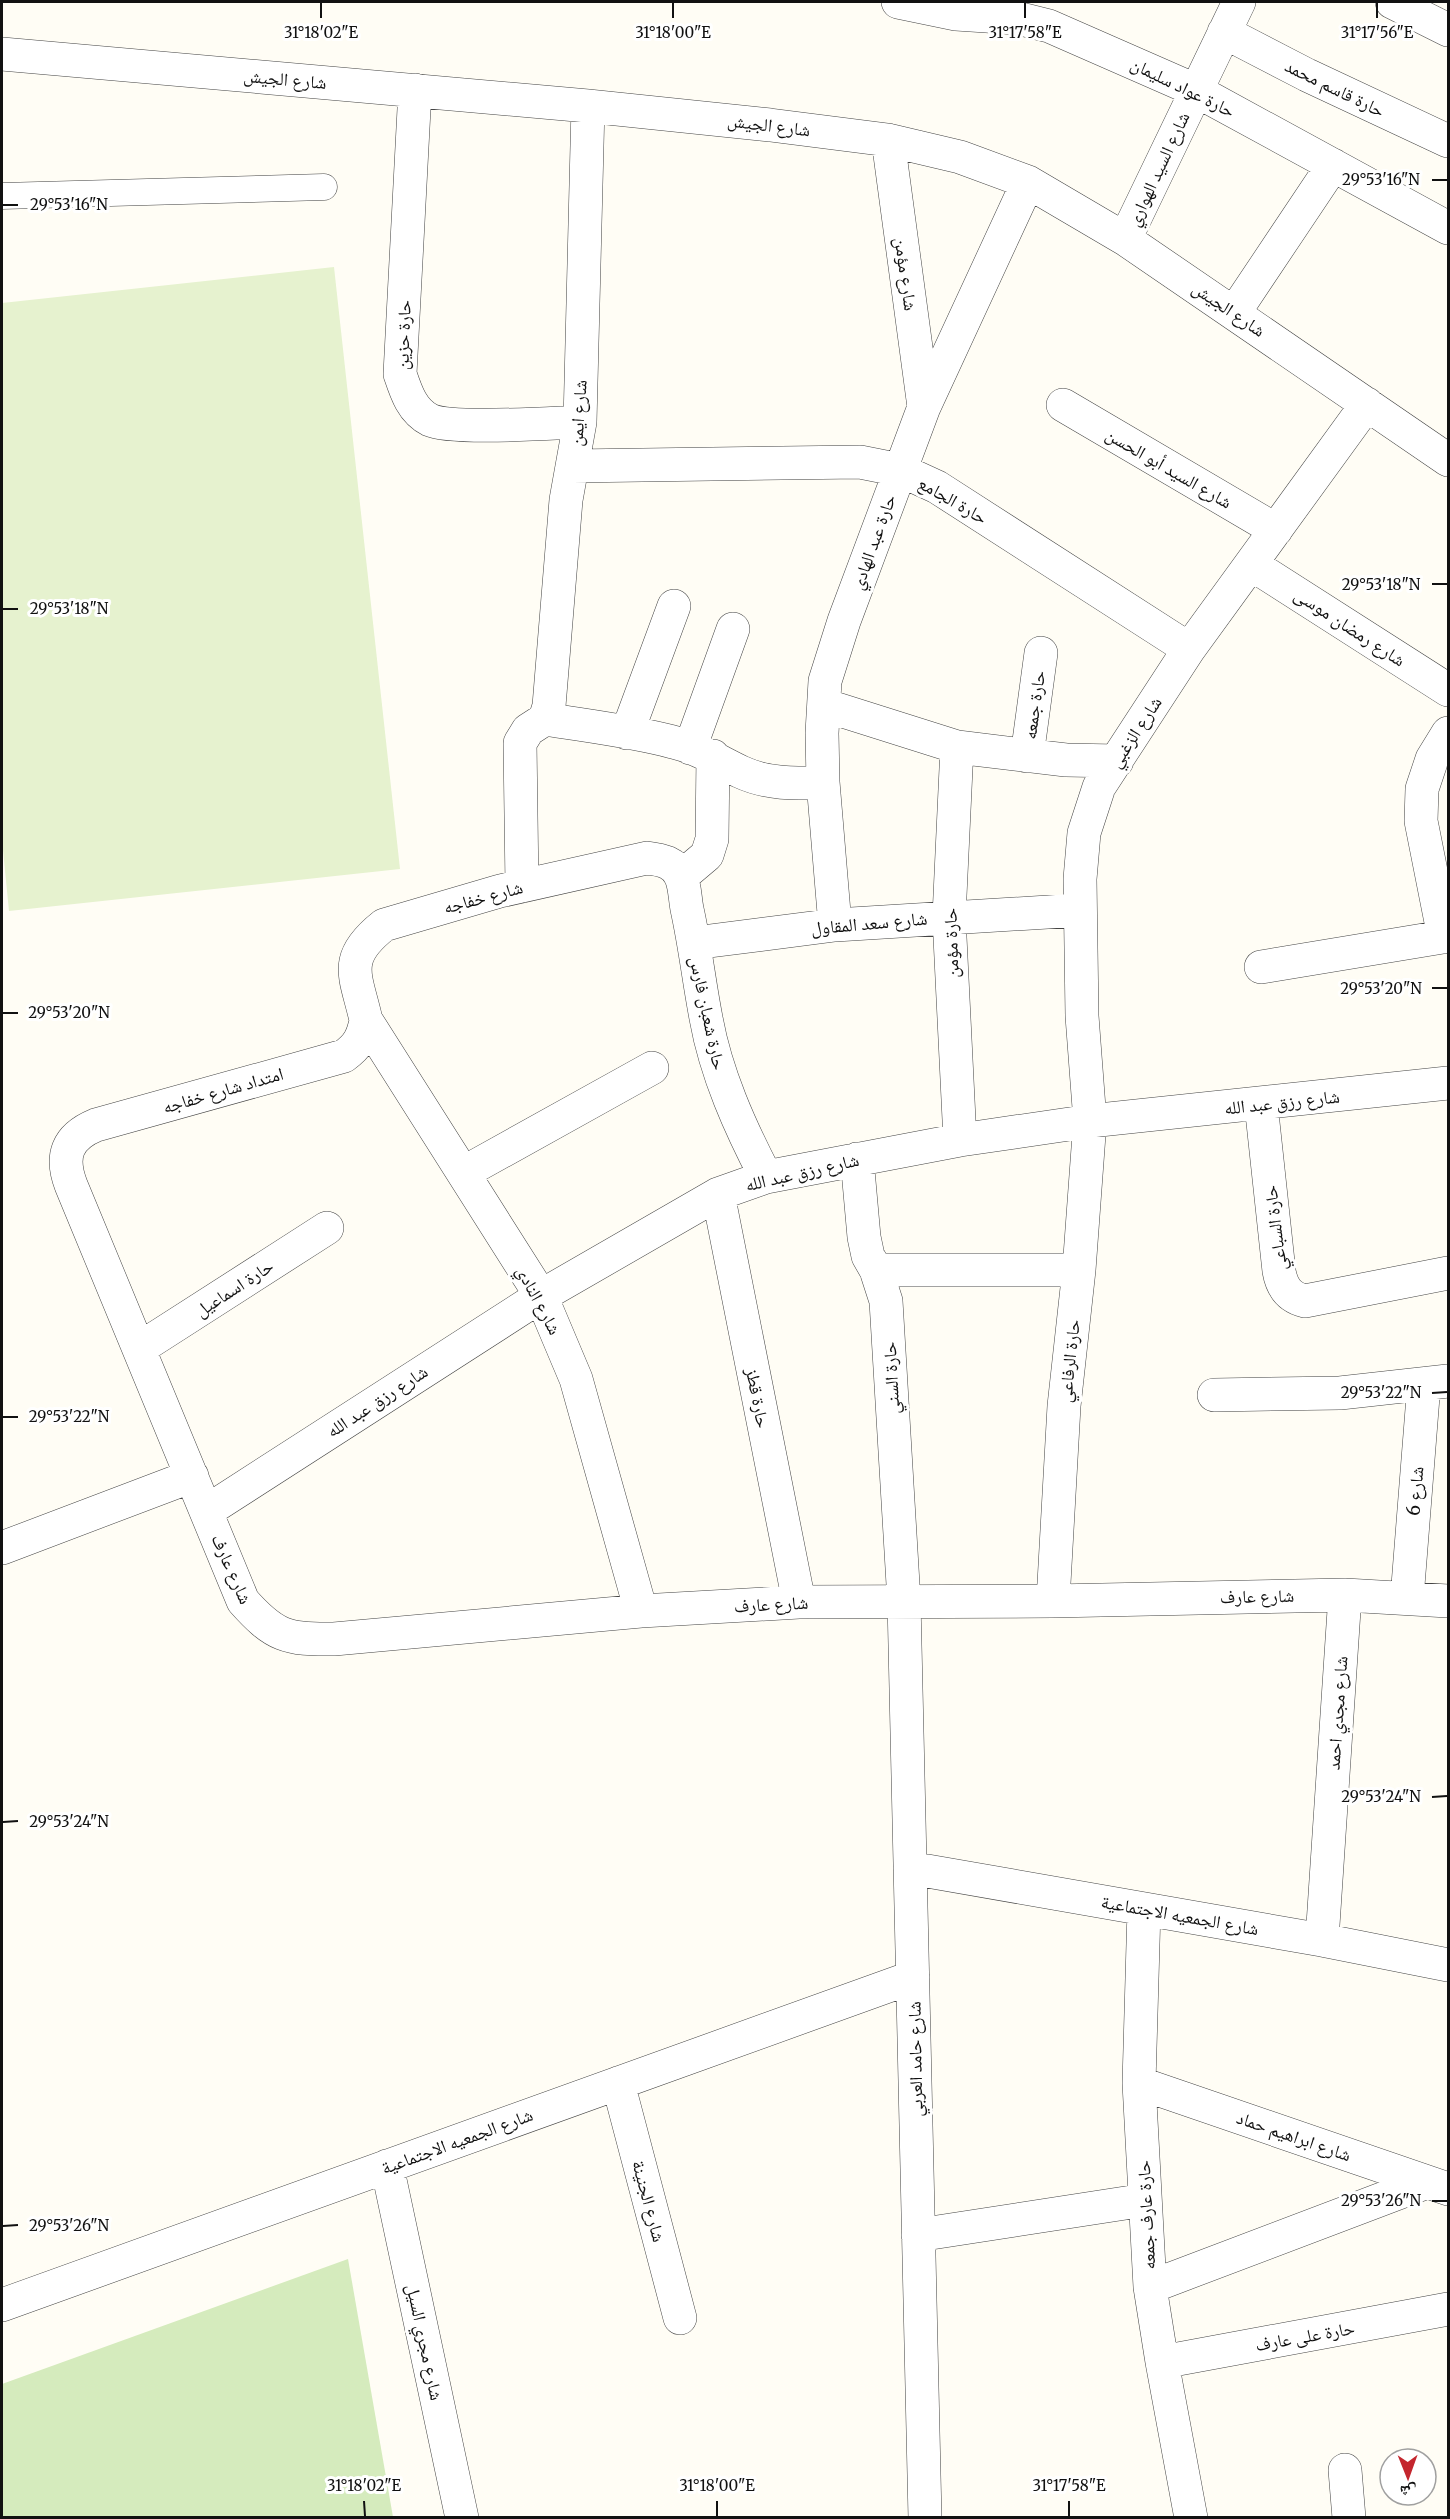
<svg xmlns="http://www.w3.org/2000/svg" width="1450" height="2519" viewBox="0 0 1450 2519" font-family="Merriweather,'Noto Naskh Arabic',serif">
<rect width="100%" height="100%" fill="#fffdf5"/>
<path fill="#d5ebbd" d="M348 2259 393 2517H2V2384Z"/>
<path fill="#e6f2cf" d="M334 267 400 869 9 911 2 840V303Z"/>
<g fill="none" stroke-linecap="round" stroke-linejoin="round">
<g stroke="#444" stroke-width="27">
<path id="service" d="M2 196 324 187"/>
</g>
<g stroke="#444" stroke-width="34">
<path id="minor" d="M898 2 956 14 1017 18 1049 26 1195 90 1448 228
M1392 2 1448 30
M1224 32 1307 75 1448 141
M2 54 588 106 770 125 888 140 960 157 1028 182 1125 239 1448 460
M415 90 400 374C406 392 412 411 430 420 452 430 551 423 580 422
M888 140 924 407
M1125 239 1239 2
M1234 313 1333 165
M1063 405 1276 530
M573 466 860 462 900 470 937 487 1189 649
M1251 564 1448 690
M824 705 957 747 1066 760 1117 761
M545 719C588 726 632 731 673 742 698 748 718 761 741 772 767 784 795 784 823 782
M627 733 674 606
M957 747 949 917 960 1140
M690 748 733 629
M1027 756 1041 653
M681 877 707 855 712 839 713 756
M522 886 520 743 528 730 545 719 549 706 566 500 580 422 588 106
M835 925 823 782 822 733 825 681 844 621 924 407 1028 182
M1444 937 1421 821 1422 789 1432 759 1448 733
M694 943 835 925 1080 910
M1261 967 1448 936
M366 1020C363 1037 358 1046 344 1056L96 1125C67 1137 60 1156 71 1185L243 1601C274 1636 287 1640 334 1639L641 1611 799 1602 1053 1601 1345 1595 1448 1601
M1261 1104 1279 1271C1282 1288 1289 1297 1305 1301L1448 1273
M857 1159 864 1237 868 1256 876 1270 886 1301 904 1601 925 2518
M463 1173 652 1068
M718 1194 799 1602
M876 1270H1079
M140 1348 327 1228
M1214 1395 1340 1393 1448 1381
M207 1511 541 1296 718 1194 766 1177 960 1140 1090 1121 1448 1083
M2 1548 192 1476
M1407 1598 1424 1384
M1053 1601 1064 1406 1079 1270 1090 1121 1082 1016 1080 879 1084 833 1099 787 1189 649 1367 404
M641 1611 576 1379 541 1296 366 1020C356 975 341 959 384 925L500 891 647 858C662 860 675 862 681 877 685 886 685 899 687 909 695 945 699 982 706 1018 716 1074 740 1127 766 1177
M910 1868 1322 1940 1448 1965
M1144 1909 1139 2083 1150 2287 1162 2362 1191 2518
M1322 1940 1345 1595
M618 2083 680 2318
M1139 2083 1448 2189
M387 2166 462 2518
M918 2235 1145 2200
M1150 2287 1427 2182
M2 2305 913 1977
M1162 2362 1448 2309
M1345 2470 1349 2518"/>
</g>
<use href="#service" stroke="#fff" stroke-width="26"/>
<use href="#minor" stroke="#fff" stroke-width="33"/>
</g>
<path fill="none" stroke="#111" stroke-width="2" d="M321 3V18M673 3V18M1025 3V18M1377 3V18M1432 180H1447M3 205H18M1432 584H1447M3 609H18M1432 988H1447M3 1013H18M1432 1393 1447 1392M3 1417H18M1432 1797 1447 1796M3 1822 18 1821M1432 2201H1447M3 2226 18 2225M364 2501 365 2516M717 2501V2516M1069 2501V2516"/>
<g text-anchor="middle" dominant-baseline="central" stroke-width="6" stroke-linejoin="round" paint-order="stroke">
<g font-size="18" fill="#111" stroke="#fff">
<text transform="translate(285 79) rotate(5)">شارع الجيش</text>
<text transform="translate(1183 87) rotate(26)">حارة عواد سليمان</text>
<text transform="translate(1335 88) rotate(26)">حارة قاسم محمد</text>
<text transform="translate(769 125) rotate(7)">شارع الجيش</text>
<text transform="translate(1158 169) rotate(-65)">شارع السيد الهواري</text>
<text transform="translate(906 274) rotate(82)">شارع مؤمن</text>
<text transform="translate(1229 309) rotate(34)">شارع الجيش</text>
<text transform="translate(403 335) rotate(-88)">حارة حزين</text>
<text transform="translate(578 413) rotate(-86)">شارع ايمن</text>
<text transform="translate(1169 468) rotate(30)">شارع السيد أبو الحسن</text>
<text transform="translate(953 500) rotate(30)">حارة الجامع</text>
<text transform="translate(873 542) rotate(-70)">حارة عبد الهادي</text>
<text transform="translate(1350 627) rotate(33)">شارع رمضان موسى</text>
<text transform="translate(1034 705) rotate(-82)">حارة جمعه</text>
<text transform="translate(1135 732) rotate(-57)">شارع الزغبي</text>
<text transform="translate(483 897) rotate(-15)">شارع خفاجه</text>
<text transform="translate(869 923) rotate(-5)">شارع سعد المقاول</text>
<text transform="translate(951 943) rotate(-92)">حارة مؤمن</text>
<text transform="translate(708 1013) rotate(78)">حارة شعبان فارس</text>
<text transform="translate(223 1090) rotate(-16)">امتداد شارع خفاجه</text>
<text transform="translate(1282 1102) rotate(-6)">شارع رزق عبد الله</text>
<text transform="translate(802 1172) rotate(-13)">شارع رزق عبد الله</text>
<text transform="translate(1275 1228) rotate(-97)">حارة السباعي</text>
<text transform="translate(234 1288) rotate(-33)">حارة اسماعيل</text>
<text transform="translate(539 1300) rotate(62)">شارع النادي</text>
<text transform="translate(1069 1361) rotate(-84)">حارة الرفاعي</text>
<text transform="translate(891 1378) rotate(-93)">حارة السني</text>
<text transform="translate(758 1398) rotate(79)">حارة قطز</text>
<text transform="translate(377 1401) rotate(-33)">شارع رزق عبد الله</text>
<text transform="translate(1415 1491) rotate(-85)">شارع 6</text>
<text transform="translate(232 1569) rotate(66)">شارع عارف</text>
<text transform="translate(1257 1596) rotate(-1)">شارع عارف</text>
<text transform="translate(771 1604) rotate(-3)">شارع عارف</text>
<text transform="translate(1337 1713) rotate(-86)">شارع مجدي احمد</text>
<text transform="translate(1180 1915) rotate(10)">شارع الجمعيه الاجتماعية</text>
<text transform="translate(915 2059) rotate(-91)">شارع حامد العربي</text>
<text transform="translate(1294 2136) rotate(19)">شارع ابراهيم حماد</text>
<text transform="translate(457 2141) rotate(-20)">شارع الجمعيه الاجتماعية</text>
<text transform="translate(649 2201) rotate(75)">شارع الجنينة</text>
<text transform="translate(1146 2215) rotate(-93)">حارة عارف جمعه</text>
<text transform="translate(1305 2336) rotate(-10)">حارة على عارف</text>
<text transform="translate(425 2342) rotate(78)">شارع مجري السيل</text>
</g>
</g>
<g font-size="15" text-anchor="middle" fill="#111" stroke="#fff" stroke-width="6" stroke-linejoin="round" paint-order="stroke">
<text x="321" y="38">31°18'02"E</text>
<text x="673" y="38">31°18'00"E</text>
<text x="1025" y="38">31°17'58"E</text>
<text x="1377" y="38">31°17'56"E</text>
<text x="1381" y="185">29°53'16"N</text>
<text x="69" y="210">29°53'16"N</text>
<text x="1381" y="590">29°53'18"N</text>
<text x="69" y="614">29°53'18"N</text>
<text x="1381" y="994">29°53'20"N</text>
<text x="69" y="1018">29°53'20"N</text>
<text x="1381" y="1398">29°53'22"N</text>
<text x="69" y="1422">29°53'22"N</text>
<text x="1381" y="1802">29°53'24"N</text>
<text x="69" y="1827">29°53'24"N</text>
<text x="1381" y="2206">29°53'26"N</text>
<text x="69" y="2231">29°53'26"N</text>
<text x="364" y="2491">31°18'02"E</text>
<text x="717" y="2491">31°18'00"E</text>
<text x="1069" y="2491">31°17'58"E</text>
</g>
<rect width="1450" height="2519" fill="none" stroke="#111111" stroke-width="6"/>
<g transform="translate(1408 2477) rotate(179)"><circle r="28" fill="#ffffff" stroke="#a0a0a0" stroke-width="1.5"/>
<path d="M0-4.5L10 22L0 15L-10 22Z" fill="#c4262e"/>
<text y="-9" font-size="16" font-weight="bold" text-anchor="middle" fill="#111111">ش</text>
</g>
</svg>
